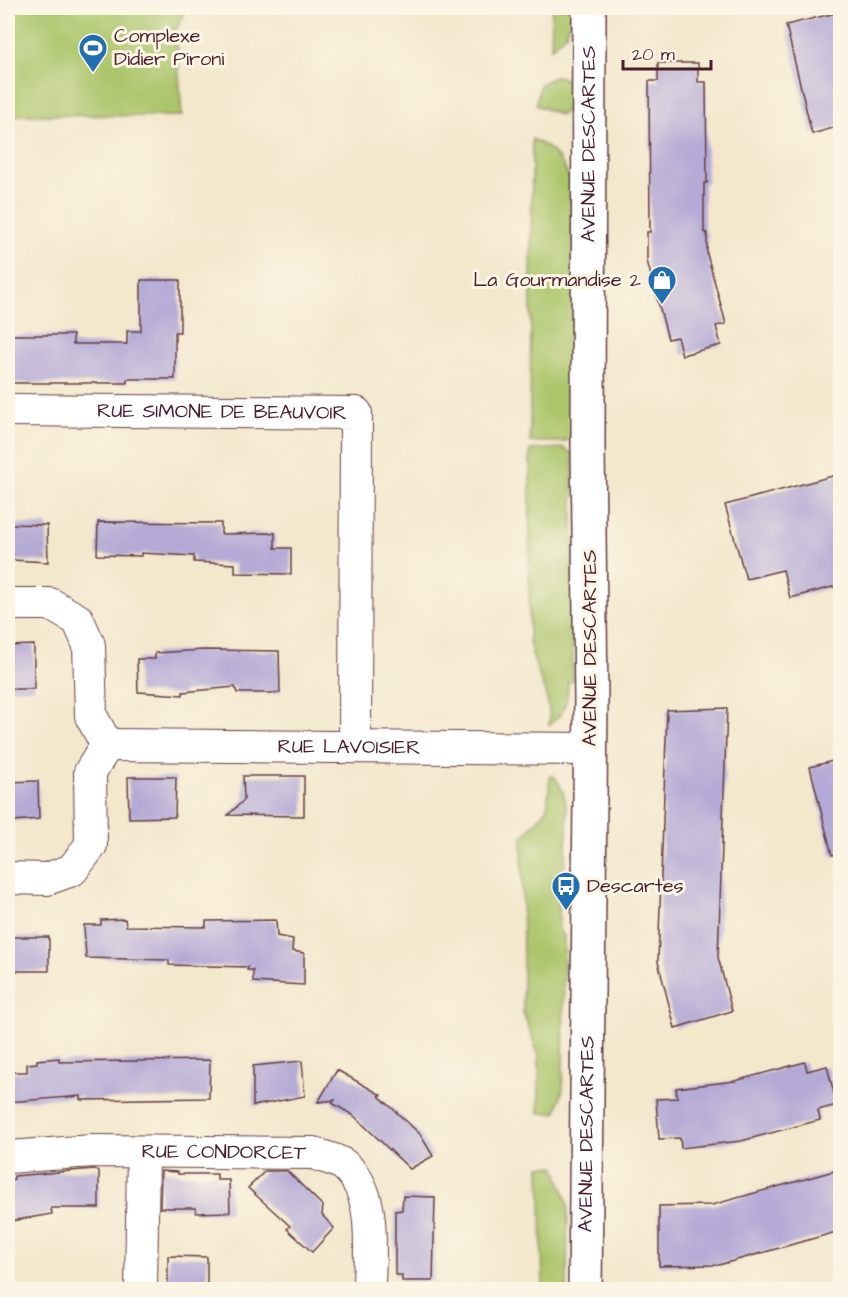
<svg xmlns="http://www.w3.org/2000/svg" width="848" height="1297" viewBox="0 0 848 1297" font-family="'Architects Daughter',sans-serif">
<rect width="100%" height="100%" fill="#fcf5e5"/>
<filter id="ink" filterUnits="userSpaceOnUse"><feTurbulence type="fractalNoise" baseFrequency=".0167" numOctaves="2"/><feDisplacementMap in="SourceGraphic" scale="12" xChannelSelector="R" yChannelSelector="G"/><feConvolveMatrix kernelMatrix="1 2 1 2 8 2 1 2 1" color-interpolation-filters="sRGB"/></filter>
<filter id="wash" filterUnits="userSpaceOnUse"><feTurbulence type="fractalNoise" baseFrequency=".008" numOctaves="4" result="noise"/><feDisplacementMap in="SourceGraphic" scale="24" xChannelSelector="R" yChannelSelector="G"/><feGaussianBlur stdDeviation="1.35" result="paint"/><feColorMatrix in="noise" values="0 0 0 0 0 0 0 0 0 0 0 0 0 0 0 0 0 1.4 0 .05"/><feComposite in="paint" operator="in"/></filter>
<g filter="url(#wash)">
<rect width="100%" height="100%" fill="#f3e7cc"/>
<path fill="#abc56b" stroke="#7a724b" stroke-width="1.5" d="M8 8H186L176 31 182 116 8 115Z
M552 8H574L566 34 551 48Z
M556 76 564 78 570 84C570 96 573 110 560 115L536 105 540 84Z
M532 139C558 150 570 170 573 197L574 436 564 442H530Z
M563 448 573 454V681L568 682C568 701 565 714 549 725 553 697 532 668 529 640L530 450Z
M550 776H554C574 800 566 836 565 866L559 871V930L564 936 563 1089 556 1113H539V1056L523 1012V1001L522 838 547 809Z
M540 1166H555L568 1203 567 1289H543Z"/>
<g id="blocks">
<path fill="#b5aad6" d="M840 12V126L812 134 786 25Z
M658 63H698V82H706L707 183H704V232L707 233V254L726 324 716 326 721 345 682 355 677 337 668 339 647 261V232H650L649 81H658Z
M141 280H180V332H175V379H127V383H8V335H73V344H127V331H141Z
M840 474V585L790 598 783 570 746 579 725 505Z
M98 522 221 523V534L275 533V548H291V574L235 573V564L194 562V556L141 553V556L97 555Z
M8 524 47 525 48 562 12 560 13 553 8 554Z
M34 645V689H8V646Z
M203 650 279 651 280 693H237L235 687 183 692V695L138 692 137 659H155V653Z
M727 708 718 957 732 1011 675 1028 658 962 667 710Z
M840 759V854L832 855 810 767Z
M243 776H304V816L228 815 244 800Z
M128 777H176L175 817 129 818Z
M38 781 39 819 13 821V815H8V782Z
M125 919 126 926 206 927V921L276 920 277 936 293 939 292 951 304 953V985L253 982V970H247L248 967 169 965V960L86 958 84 925H101V920Z
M11 937H49V971H10Z
M59 1058V1062L210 1060 209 1098 81 1100V1096L8 1102V1072H27V1064L37 1063V1060Z
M302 1061 305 1096 253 1106V1066Z
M805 1062 807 1071 827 1066 837 1105 818 1110 820 1120 741 1141 681 1148 680 1138 659 1139 656 1099 677 1098 676 1088 735 1081Z
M337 1070 381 1095 379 1096 420 1134 433 1156 410 1169 353 1115 332 1103 335 1100 318 1102Z
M94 1169 99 1171V1208H51L52 1214 11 1221 8 1181 14 1179V1176Z
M161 1171 178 1172V1174H217V1180H229L230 1212 196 1213V1208H160Z
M265 1171H287L323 1206 322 1215 334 1228 312 1252 287 1229 290 1226 248 1188Z
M834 1171 836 1181 840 1180V1231L719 1265 659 1266V1206L712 1205Z
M403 1196 435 1197 433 1281H402V1275H395V1211L402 1210Z
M168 1256 207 1257V1290H168Z"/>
</g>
</g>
<g filter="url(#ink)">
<use href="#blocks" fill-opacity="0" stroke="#633d43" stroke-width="1.5"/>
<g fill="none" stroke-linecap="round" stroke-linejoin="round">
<g stroke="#633d43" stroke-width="34">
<g id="minor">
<path id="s1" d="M8 410 356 413 355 745"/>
<path d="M8 604H50L78 620 89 645 91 716 107 745"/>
<path id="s2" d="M107 745 590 749"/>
<path d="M8 878 47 879 72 870 91 845 90 772 107 745"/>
<path id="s3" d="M8 1157 93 1151 314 1153C322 1157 336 1159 344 1165 378 1193 369 1251 369 1290"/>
<path d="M141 1290 143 1152"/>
</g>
</g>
<g stroke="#633d43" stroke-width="36">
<g id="secondary">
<path id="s4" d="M585 1290 591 700 588 448 589 8"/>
</g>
</g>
<use href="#minor" stroke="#fff" stroke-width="32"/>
<use href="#secondary" stroke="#fff" stroke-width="33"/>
</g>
</g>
<defs>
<g id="stadium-pin" transform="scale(1.5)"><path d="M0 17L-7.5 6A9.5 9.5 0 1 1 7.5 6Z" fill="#1f6fb2" stroke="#fcf5e5"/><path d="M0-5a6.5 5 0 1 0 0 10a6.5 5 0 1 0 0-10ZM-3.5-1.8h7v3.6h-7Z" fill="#fff"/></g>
<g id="shop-pin" transform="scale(1.5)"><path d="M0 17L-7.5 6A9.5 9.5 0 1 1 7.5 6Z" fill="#1f6fb2" stroke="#fcf5e5"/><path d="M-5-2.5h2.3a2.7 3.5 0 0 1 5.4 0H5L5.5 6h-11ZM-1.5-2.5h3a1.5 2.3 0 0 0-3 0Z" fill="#fff"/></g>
<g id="bus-pin" transform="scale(1.5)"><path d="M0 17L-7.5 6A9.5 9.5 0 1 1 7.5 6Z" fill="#1f6fb2" stroke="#fcf5e5"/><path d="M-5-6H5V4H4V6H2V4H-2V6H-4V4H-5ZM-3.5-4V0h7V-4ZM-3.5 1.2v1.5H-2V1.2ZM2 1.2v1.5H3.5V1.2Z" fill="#fff"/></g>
</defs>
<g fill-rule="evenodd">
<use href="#stadium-pin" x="93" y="48"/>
<use href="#shop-pin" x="662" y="280"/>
<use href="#bus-pin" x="566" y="886"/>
</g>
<g text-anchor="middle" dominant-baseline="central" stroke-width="6" stroke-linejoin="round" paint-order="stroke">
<g font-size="20" fill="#4a1f2b" stroke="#fcf5e5" text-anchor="start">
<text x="114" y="36">Complexe<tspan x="114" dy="23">Didier Pironi</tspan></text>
<text x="641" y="280" text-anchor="end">La Gourmandise 2</text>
<text x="587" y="886">Descartes</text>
</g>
<g font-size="20" fill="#4a1f2b" stroke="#fcf5e5">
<text stroke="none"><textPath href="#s4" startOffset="1146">AVENUE DESCARTES</textPath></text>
<text stroke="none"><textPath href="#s1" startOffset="214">RUE SIMONE DE BEAUVOIR</textPath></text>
<text transform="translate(590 648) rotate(-90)">AVENUE DESCARTES</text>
<text stroke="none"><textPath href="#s2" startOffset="242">RUE LAVOISIER</textPath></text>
<text stroke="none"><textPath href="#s4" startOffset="156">AVENUE DESCARTES</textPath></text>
<text stroke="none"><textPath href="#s3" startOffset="216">RUE CONDORCET</textPath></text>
</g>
</g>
<rect width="848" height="1297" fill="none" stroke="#fcf5e5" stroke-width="30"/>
<path d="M623 60v9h88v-9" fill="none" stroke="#4a1f2b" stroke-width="3"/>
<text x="632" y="60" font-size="18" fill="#4a1f2b" stroke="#fcf5e5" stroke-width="4.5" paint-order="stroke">20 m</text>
</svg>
